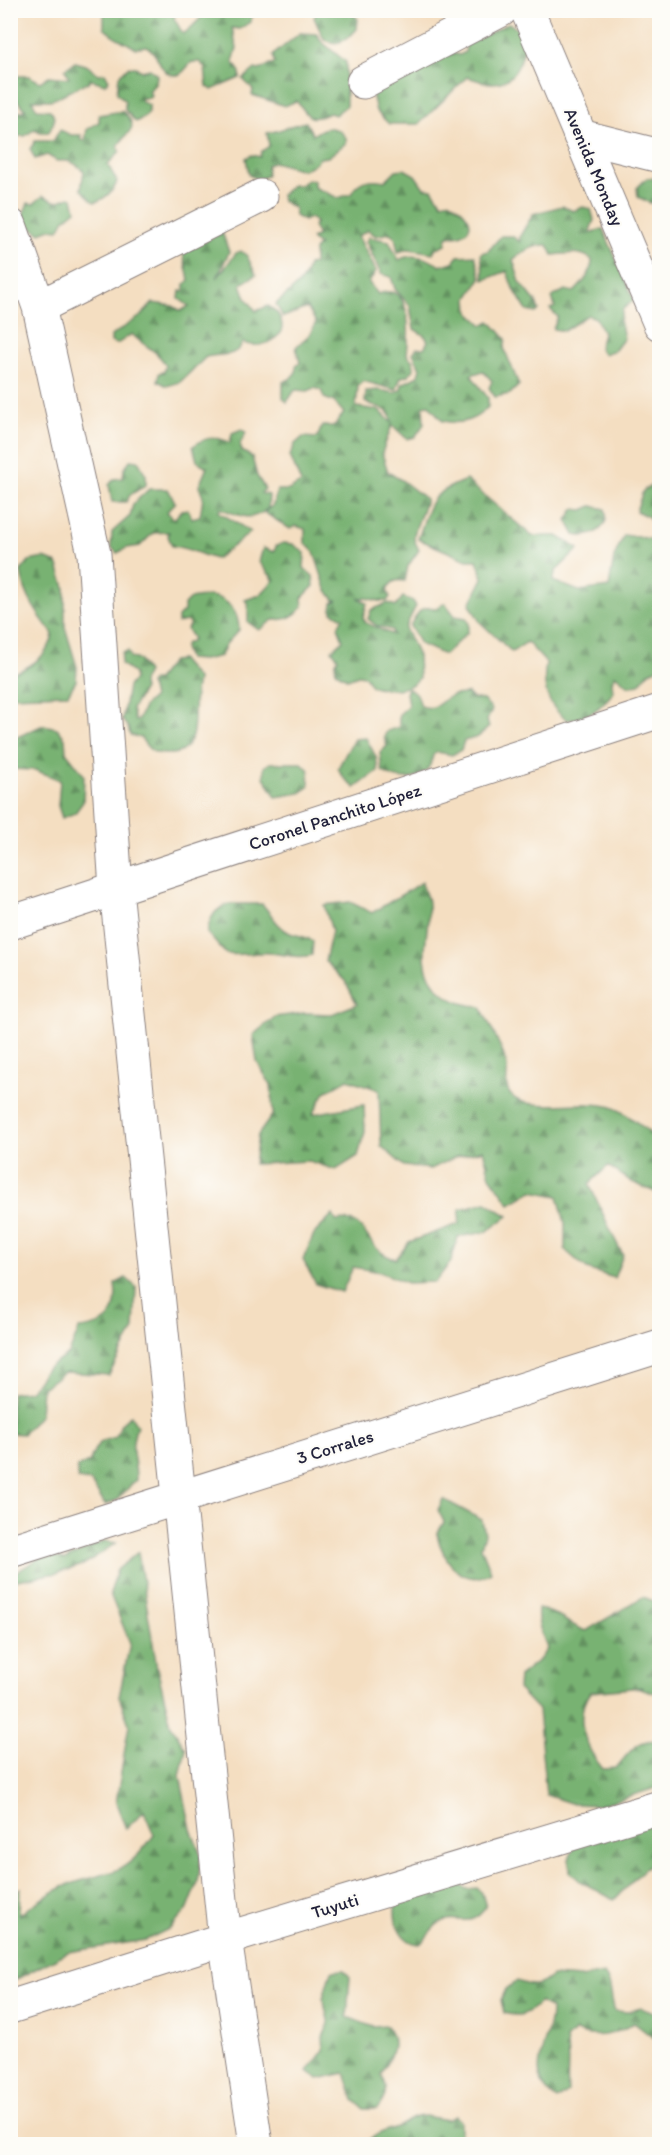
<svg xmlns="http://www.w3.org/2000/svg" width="670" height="2155" viewBox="0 0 670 2155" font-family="Itim,sans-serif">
<defs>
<pattern id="forest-firs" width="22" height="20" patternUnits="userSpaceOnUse" patternTransform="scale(1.5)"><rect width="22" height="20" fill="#78b272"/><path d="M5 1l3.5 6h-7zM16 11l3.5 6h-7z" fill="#62905f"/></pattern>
</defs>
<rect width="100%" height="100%" fill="#fdfcf7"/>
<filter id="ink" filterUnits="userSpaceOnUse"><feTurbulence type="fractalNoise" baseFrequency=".0167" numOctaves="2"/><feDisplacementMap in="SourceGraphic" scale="12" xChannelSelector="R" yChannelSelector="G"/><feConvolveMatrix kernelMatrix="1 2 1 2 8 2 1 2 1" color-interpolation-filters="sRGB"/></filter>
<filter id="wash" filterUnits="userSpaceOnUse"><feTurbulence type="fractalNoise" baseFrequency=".008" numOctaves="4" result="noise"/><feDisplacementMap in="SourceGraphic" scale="24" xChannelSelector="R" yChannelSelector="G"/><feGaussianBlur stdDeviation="1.35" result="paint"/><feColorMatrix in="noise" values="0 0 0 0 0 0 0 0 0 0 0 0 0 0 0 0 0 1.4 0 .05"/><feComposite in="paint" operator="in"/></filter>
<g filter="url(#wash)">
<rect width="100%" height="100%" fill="#f4dec1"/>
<path fill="url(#forest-firs)" stroke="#4d6a56" stroke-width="1.5" d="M255 10 250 22 240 29 232 28 237 48 233 62 240 72V78L212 90 207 86 205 68 200 62H192L180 75C157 77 162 54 146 46L135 48C125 41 112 37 104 28V11H179H176L174 18 183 34C195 26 196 21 206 13V11Z
M319 10 350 11 358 19 357 29C348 39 337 48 324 39 321 32 317 25 314 17Z
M509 23 521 32 526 40C522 60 516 84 491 83 484 83 475 79 467 77L419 124H389L376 111 371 90 448 52 460 55 465 52 466 45Z
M300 33 317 34 322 42 346 62V106L335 115 330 113C305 124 309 113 296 101L285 106 252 95 253 90 243 79 255 69 259 70 275 63 273 55Z
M75 62 86 65 99 74 105 73 109 80 105 84 92 80 52 100H32L37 109 50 110C57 118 54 123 49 132L42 133 35 129 25 136H11V114L26 110 16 99 11 98V76H29L40 82 49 76 69 78 65 69Z
M128 67H136L141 71 150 69 157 75 156 83 149 91 151 95 149 98H141L142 102 149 105C150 117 145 116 136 122L125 110V101L117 93 119 76Z
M122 111C142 129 127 131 118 146L120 151 108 165 117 181C115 190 103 201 94 202L81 189 84 171C73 162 71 160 57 161L47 155 35 159 30 149 35 141H53L60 130 71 135H81L80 139 85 141 87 129 99 122V115Z
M306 122 313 135C325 126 337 124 346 138V143L328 157 320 158 316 163 303 170 273 162 267 165V175L259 180 249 175 246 158 252 155 260 157 261 152 269 146 267 133C282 131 291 124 306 122Z
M404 169 415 175 424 188 432 189 442 203 449 201C462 208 482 226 460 235 455 237 452 234 447 237L446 244 435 249 433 253 409 249 398 252 395 237 390 233 376 236 368 230 358 236 376 271 369 283 378 294C413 280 409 336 407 355L413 361 414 368 408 376 401 377 396 390 363 381 358 386 356 407 379 410 392 423C390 406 377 408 365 402L366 391 379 390 395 393 401 389 402 384 418 376 420 368 413 353 417 348H424L428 341 425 336 414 329 410 306 395 289 391 277 381 274 366 241 369 237 389 241 399 260C411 252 429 258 440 266L453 262 458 256 475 255 481 278 468 298 469 312 483 325 490 321 506 339 504 348 519 385 510 394 495 397 489 388 492 381 483 371 471 375 488 398V407C476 420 460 425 443 421L429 405 423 406 424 424 415 437 407 439 392 425 382 453 388 472 403 481 426 499C424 509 414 530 414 536 413 541 417 545 419 550L408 566 405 581C395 579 391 582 387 590L390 597 387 601C376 603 369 596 359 598L367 603 363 618 366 623 393 635 392 630 377 626 368 619 371 610 388 603 396 606 403 597 413 601 416 606 405 628 418 656 419 678C408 693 388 689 371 686L365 676 358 675 348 679 336 672 335 664 338 658 332 650 343 640 338 627 343 618 332 612V603L338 600H334L326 589 314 552 305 543V529L296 526 290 529 265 513 267 509C252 523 236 515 220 508L219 512 251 532 216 559C201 555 187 547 172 546L168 536 169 532 153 533 140 546 127 548 117 553 111 547 112 532 130 516 133 504 149 489H168L175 502 167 512 174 519 182 510 188 509 192 518 200 516 203 497 199 486 207 467 197 461 193 446C206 437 215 435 230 443L232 433 242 429 246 433 240 444 242 451 252 457 257 476 265 489 261 493 269 495 268 509 273 505 277 490H289L301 483 290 456 295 444 303 437 317 438 322 426H334L344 413 334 402 324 398 321 390 314 388 308 391 295 390 287 402 283 398V382L290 379 296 372V366L300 363 296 347 310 334 316 322 307 308 283 317 276 304C288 293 306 282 308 265L314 264V250L319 245 311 239 318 235 313 227 316 222 310 218 304 221 295 216 294 208 282 201 281 195 292 185H300L306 180H314V187L338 198 351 194C358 179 371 178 385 181L396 170Z
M647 178 659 179V203H650L638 197 637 188Z
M43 196 57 202 69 197 73 198 76 210 65 219 59 230 50 229 40 233 26 224 22 217 28 203 33 204Z
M562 206 573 211 583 207 591 209 594 220 589 233 603 229 634 300 623 309 620 320 624 338 615 350 603 354 599 348 603 333 596 318 588 315 564 331 553 329 558 317 550 309 555 307 552 297 565 290 574 292C584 282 592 273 592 260 580 250 566 254 553 255L548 245C536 244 521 252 513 260L520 282 536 302 539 310 536 313 527 311 512 286 507 271 484 280 481 253 488 251 501 236H512L520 242V236L533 214Z
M222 232 229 252 217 278 236 253 241 251 247 256 256 275 241 284 246 298 256 311 268 306C279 312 284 321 281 333 269 345 258 348 243 343 234 359 222 353 206 357L180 382 167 386 158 381 159 373 164 372 166 366C157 349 144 347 132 334L117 344 111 342V336L141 316 153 303 173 306 181 311 189 306 179 299 180 291H185V284L189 280 183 253Z
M130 460 138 461 146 475V485L130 495 126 502H112L109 485 114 479 123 478 124 469Z
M659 479V668L649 672 639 684 629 686 615 675 612 681 613 693C599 709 588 719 567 720 546 705 542 687 546 663L527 642 512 652 480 622 470 604 483 578 477 560H467L418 539C431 502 427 495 466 480L532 536H557L579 549 556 571 553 581 579 591 609 587 614 557 624 535 652 539 654 527 649 517 636 511 643 491Z
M592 506 605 509C611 528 591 539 575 535L567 520 574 509 583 510Z
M283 543 293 544 305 553 304 568 313 576 314 586 302 598 303 607C294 617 286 620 273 620L259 630 248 622V604L245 600 260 595 274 580 259 562 263 548 274 552 276 546Z
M44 558 57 563 65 587V627L77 667 76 681 68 694 11 696V674C30 668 50 655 53 634 38 615 24 596 21 571L29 561Z
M209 596C228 597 239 613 239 630L226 644 221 656 203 660 188 659 184 648 186 643H189L193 639 187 629 190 624 186 621 178 623V617L184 611V605L190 599Z
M445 603 455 616 466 618 469 624 467 633 444 655 420 644 410 626C417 614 420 605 436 608Z
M128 651 131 658 139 660 147 672 142 682 144 689 132 709 135 721 138 720 145 705 153 698 150 684 153 680H157L172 661 181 660 197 679C197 684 195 688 195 693 192 715 202 756 166 754 153 754 148 749 141 738L130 735 128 727 122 720 128 686 134 680V674L121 664 122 653Z
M408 688 417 694 421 706C438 712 439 700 453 695 458 694 463 695 468 693L471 698 483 700 492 710 487 720 489 727 478 737 464 741 461 750 452 755 437 752 433 755C429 781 402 785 382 771L380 753 387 746 384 737 387 731 399 727V715L408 705 406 693Z
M43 725 57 728 65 738 66 752 84 775 83 802 75 813 62 818 58 806 60 780 35 770 11 769V740Z
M366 738 376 757 378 771 355 788 343 777 338 768 354 739Z
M270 763H302L309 770V787L300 793 276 797 264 777V767Z
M422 882C422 890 428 895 428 904 431 932 415 961 436 986 449 1001 461 1004 481 1007 488 1023 505 1051 507 1067 508 1076 504 1086 510 1094 525 1115 589 1097 614 1108 630 1114 645 1130 659 1140L660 1192 657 1193 632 1182 608 1166 589 1184C601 1208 610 1232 623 1255L614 1278 587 1269 565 1250V1223L558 1196 532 1191 510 1204 490 1176 483 1150 456 1157 431 1169 404 1166 381 1146 379 1090 348 1079 325 1092 313 1114 364 1105 365 1132 358 1156 336 1170 309 1161 254 1164 258 1135 273 1114 271 1085 257 1062 253 1035 275 1017 304 1013 332 1014 357 1004 345 981 325 961 332 931 324 905 350 902 372 913Z
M230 904H262C271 913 278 928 290 933 298 936 305 936 313 941L312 955C297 959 285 954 269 953 254 952 241 956 226 954L207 933C210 917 214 909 230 904Z
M486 1202 508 1216 486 1232 458 1237 451 1262 435 1282 407 1283 380 1272 353 1267 342 1292 316 1284 303 1260 314 1234 333 1215 336 1221C371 1215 362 1251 396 1259L409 1242 459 1224 460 1209Z
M126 1278 136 1287 134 1329 109 1375 65 1372 42 1388 40 1415 23 1434 11 1433V1393L30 1391 46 1369 69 1354 79 1329C109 1326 119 1314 115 1284Z
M131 1415 137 1426C128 1451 136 1456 136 1480L117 1500 105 1505 91 1482 78 1479 77 1467 90 1462C94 1446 100 1440 116 1437L121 1424Z
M443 1499 482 1520 485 1534 481 1547 491 1572C464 1590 442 1560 437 1534L444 1522 438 1510Z
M104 1541 116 1543 83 1565 57 1573 11 1581V1574C33 1566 37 1550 64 1560Z
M138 1552 157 1668 171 1725 186 1749 180 1776 191 1829 201 1855 198 1883 188 1909 171 1928 146 1940 68 1952 11 1982V1896L20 1888 19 1915C33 1904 47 1895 63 1887 109 1868 121 1882 154 1835L144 1811 126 1829 116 1803 129 1724 119 1697 130 1643 110 1594 117 1570Z
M643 1597 659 1603V1694L640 1688 643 1687 590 1692C573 1716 585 1748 603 1769L616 1768C629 1753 638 1737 659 1741V1787L601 1805 573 1804 546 1795 538 1710 518 1689 519 1676 540 1659 547 1649C543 1634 536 1624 538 1609 556 1611 568 1625 586 1631Z
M659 1813V1859L643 1870 614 1900 580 1881 570 1872 569 1859 575 1846Z
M453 1881 467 1889 477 1888 482 1893 486 1907C468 1932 460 1912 439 1923 431 1928 428 1938 420 1944 401 1943 392 1920 396 1903Z
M344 1970 350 1977 347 2017 373 2027 387 2026C399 2044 391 2055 381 2074 387 2089 388 2096 377 2109H364L354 2100 345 2073 318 2079 308 2071 324 2050 323 2037 329 2024 323 1998 331 1971Z
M604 1974C613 1986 610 1997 615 2011L628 2012 641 2008 659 2015V2042L634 2023C614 2035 598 2040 575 2031L566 2040C570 2057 566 2075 568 2092L557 2100C520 2072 552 2043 551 2009L540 2002C528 2014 521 2018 504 2013L501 2000 506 1989 517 1981C533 1987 540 1987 552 1976L581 1978Z
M425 2116 447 2120 455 2116 460 2121V2138C428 2142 398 2145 365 2144 374 2134 382 2132 394 2128 407 2125 408 2116 425 2116Z"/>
</g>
<g filter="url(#ink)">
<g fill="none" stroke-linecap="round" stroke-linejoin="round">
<g stroke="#8b807e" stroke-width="35">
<path id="street" d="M363 82 501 10
M580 136 660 156
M10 225 39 307 94 554 116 889 225 1939 256 2144
M39 307 261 196
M10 923 660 711
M10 1551 660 1346
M10 2007 225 1939 660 1807"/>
</g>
<g stroke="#8b807e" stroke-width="35">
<path id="secondary" d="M527 10 660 324"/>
</g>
<use href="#street" stroke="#fff" stroke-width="33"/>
<use href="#secondary" stroke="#fff" stroke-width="33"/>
</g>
</g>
<g text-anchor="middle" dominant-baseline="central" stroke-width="4.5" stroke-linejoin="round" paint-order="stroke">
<g font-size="18" fill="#22223b" stroke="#fdfcf7">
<text transform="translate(594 167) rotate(67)">Avenida Monday</text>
<text transform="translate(335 817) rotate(-18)">Coronel Panchito López</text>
<text transform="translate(335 1447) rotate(-17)">3 Corrales</text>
<text transform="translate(335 1906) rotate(-17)">Tuyuti</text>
</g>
</g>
<rect width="670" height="2155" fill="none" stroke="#fdfcf7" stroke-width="36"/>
</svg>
